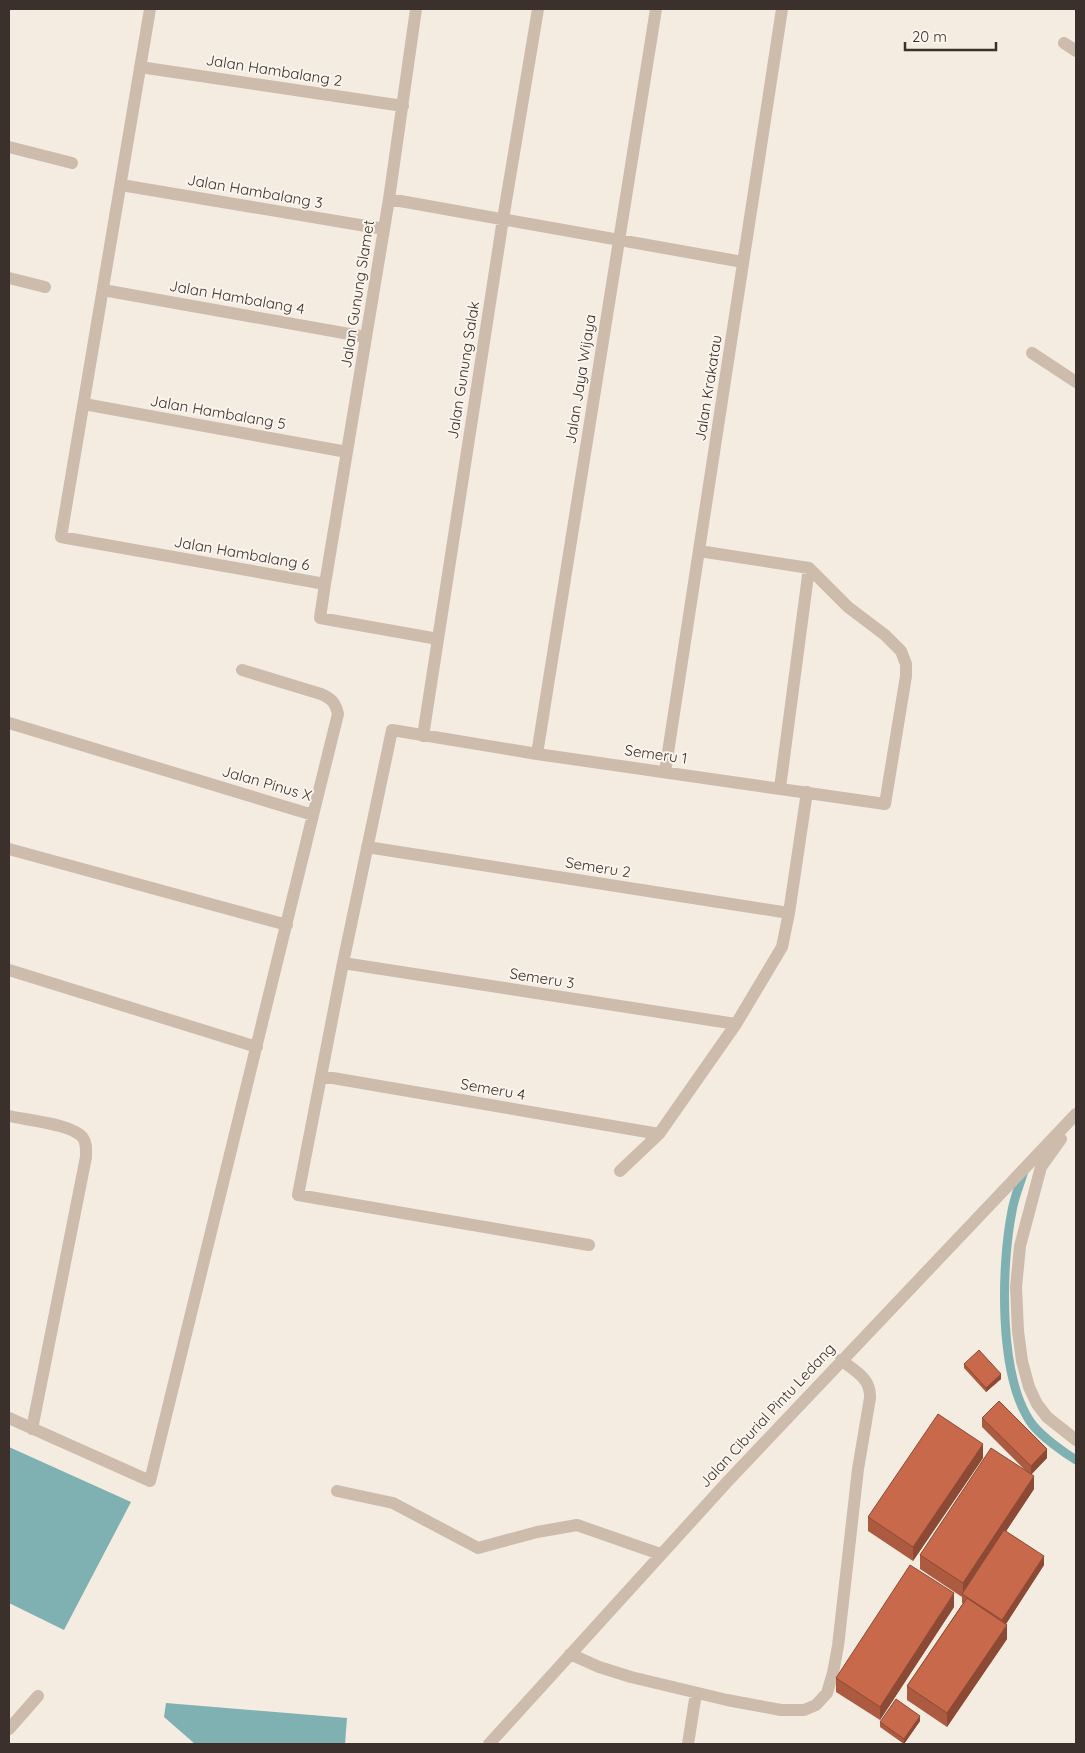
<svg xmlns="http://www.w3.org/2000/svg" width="1085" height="1753" viewBox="0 0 1085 1753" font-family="Quicksand,sans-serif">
<rect width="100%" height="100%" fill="#f4ebe1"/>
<path fill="#7fb0b2" d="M9 1447 131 1502 64 1630 9 1603Z
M166 1703 347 1718 345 1744H195L164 1717Z"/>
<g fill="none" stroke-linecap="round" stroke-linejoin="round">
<path stroke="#7fb0b2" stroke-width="9" d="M1024 1171C1020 1184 1014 1198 1012 1211 1001 1266 998 1378 1032 1424 1041 1436 1063 1452 1076 1460"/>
<path stroke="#cdbbac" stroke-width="12" d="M150 9 61 537 325 584 320 618 438 639
M1064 43 1076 51
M140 67 403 106
M9 147 72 163
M121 185 384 229
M389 199 743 262
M9 278 45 287
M103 290 366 337
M1032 353 1076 382
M84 404 347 452
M325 584 389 199 416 9
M9 723 313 815 338 714C335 702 332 699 321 694L242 670
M423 736 503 219 538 9
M537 754 656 9
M665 772 782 9
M780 788 809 568
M367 847 789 913 782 947 736 1024 659 1134 620 1171
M9 849 287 925
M789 913 807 792
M343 963 736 1024
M9 970 257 1047
M321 1076 659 1134
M9 1116C26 1120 73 1124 83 1138 87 1144 86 1150 86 1157L32 1429
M1061 1139 1041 1167 1020 1246 1016 1287 1018 1331 1022 1361 1029 1387 1037 1404 1047 1417 1076 1440
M589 1245 298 1195 343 963 392 730 537 754 885 804 906 676V664L901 651 885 635 848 607 809 568 699 551
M9 1418 150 1481 313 815
M337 1491 393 1503 478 1548 537 1532 577 1525 660 1554
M570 1654 599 1667 631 1677 727 1700 781 1710H804L816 1705 827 1693 833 1673 838 1646 858 1469 870 1398C871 1378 855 1371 841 1360
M9 1729 38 1696
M489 1744 728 1481 1076 1114
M688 1744 696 1693"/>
</g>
<path fill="#ac5a40" d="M964 1364 1001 1379 986 1392 964 1368Z
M982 1418 1047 1458 1031 1474 1034 1489 1006 1531 1044 1565 1006 1624 1007 1639 947 1727 907 1700V1686L963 1603H962V1597L920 1569V1555L1027 1472 982 1427Z
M983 1458 913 1561 868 1531V1517Z
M954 1607 880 1720 836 1692V1678Z
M920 1721 904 1744 880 1727V1722Z"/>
<path fill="#8c4a34" d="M1001 1374V1379L986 1392V1388Z
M983 1444V1458L913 1561V1547Z
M1047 1449V1458L1031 1475V1466Z
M1034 1476V1489L964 1595 963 1594V1583Z
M1044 1556V1565L1002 1630V1620Z
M954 1593V1607L880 1720V1707Z
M1007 1625V1639L947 1727V1713Z
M920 1716V1721L904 1744V1739Z"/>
<path fill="#c8694b" stroke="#8c4a34" d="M979 1350 1001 1374 986 1388 964 1364Z
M999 1401 1047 1449 1031 1466 982 1418Z
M938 1414 983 1444 913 1547 868 1517Z
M991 1448 1034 1476 963 1583 920 1555Z
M1004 1530 1044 1556 1002 1620 962 1594Z
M910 1565 954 1593 880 1707 836 1678Z
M967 1598 1007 1625 947 1713 907 1686Z
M896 1699 920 1716 904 1739 880 1722Z"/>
<g text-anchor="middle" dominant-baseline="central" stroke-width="4" stroke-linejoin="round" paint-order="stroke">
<g font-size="15" fill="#3b302b" stroke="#fbf5ee">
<text transform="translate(274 70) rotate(9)">Jalan Hambalang 2</text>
<text transform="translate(255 191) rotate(10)">Jalan Hambalang 3</text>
<text transform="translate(357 294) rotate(-81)">Jalan Gunung Slamet</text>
<text transform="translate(237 297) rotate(10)">Jalan Hambalang 4</text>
<text transform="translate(463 370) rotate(-81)">Jalan Gunung Salak</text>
<text transform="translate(580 379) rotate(-81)">Jalan Jaya Wijaya</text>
<text transform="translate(708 388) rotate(-81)">Jalan Krakatau</text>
<text transform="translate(218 412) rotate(10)">Jalan Hambalang 5</text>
<text transform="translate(242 553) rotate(10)">Jalan Hambalang 6</text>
<text transform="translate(656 754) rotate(8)">Semeru 1</text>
<text transform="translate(267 783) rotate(16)">Jalan Pinus X</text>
<text transform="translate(598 867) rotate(9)">Semeru 2</text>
<text transform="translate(542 978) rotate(9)">Semeru 3</text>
<text transform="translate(493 1089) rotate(10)">Semeru 4</text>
<text transform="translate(767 1415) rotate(-47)">Jalan Ciburial Pintu Ledang</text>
</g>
</g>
<rect width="1085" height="1753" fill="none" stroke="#3b302b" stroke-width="20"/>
<path d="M905 42v8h91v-8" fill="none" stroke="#3b302b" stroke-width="2.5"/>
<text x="912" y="42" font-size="15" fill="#3b302b" stroke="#fbf5ee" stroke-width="4" paint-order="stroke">20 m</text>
</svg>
